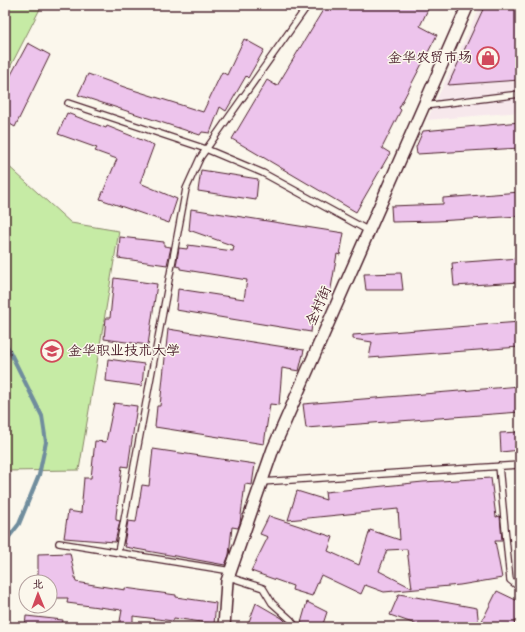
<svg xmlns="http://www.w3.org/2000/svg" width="525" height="632" viewBox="0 0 525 632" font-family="'Architects Daughter','LXGW WenKai TC',sans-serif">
<rect width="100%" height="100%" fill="#fbf7ec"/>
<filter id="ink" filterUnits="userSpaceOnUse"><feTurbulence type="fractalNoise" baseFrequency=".025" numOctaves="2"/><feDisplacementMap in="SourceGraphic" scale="8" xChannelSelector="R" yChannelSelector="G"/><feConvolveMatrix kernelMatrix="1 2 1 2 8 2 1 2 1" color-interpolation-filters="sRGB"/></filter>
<g filter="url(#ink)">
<path fill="#f7e8ec" d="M481 5H520V112L427 120Z"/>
<path fill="#c6eba5" stroke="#888568" d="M5 5H42L5 77Z
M5 163 71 223 119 231 79 470 5 471Z"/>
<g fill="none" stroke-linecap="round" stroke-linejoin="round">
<path stroke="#708d9d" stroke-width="4" d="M5 342 42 416 46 442 39 475 19 524 5 542"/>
</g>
<path fill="#edc4ec" stroke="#4a1f2b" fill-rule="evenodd" d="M326 5H430L420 26 437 35 399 108 401 110 382 148 390 153 356 212 232 139 267 80 277 86Z
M485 5H520V80L448 85Z
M244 39 264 50 248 78 246 76 226 111 220 107 210 133 202 132 200 135 78 95 88 74 127 88 203 112 222 72 227 75Z
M28 43 50 55 15 127 5 121V86Z
M67 113 106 128 107 126 154 145 140 183 177 199 169 223 100 199 117 159 95 151 97 148 58 134Z
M520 122V148L417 154 416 147 423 131Z
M201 170 258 179 256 200 198 191Z
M520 192V216L437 221 392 222 391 206 443 204V198Z
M191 209 344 233 340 255 337 254 330 294 317 292 311 332 176 310 178 289 244 299 247 280 180 269V267L176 266 179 248 187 249 188 245 233 251 234 246 189 230Z
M120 237 164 242V246L171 247 167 265 118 258Z
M520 258V282L454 286 452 263Z
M401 273 403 290H366L364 274Z
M114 278 157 284 148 345 104 339 106 318H110Z
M520 322V347L369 358 372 342 353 339V335Z
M168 329 304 350 299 371 282 368 279 405 270 404 264 444 155 427 157 406H160Z
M108 359 144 364 142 386 106 381Z
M520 386V412L306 428 303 404Z
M114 403 137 406 128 467 122 466 116 516V520L120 521 115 542 64 538 68 511 81 513 84 478H91L95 441 106 442Z
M520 432V450L501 452 500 433Z
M153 449 255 464 252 485 245 484 240 523 238 528 232 527 229 555 225 565 125 547 126 544H124L128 521 136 522 142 485 149 486Z
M491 478 496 517 500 516 502 541H495L502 578 460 585 384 592 365 585 361 594 321 575 312 596 292 590 293 586 251 571 268 537 260 534 269 516 333 537 328 551 359 565 370 530 400 540 398 509 288 520 297 491 326 500 325 492 423 482ZM407 549 412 588 379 571 387 550Z
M70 553 76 582 125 590V588L176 595V597L216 603 214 624 174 618 173 621 133 616V627H119L122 610 67 603 68 598H50V582H38V554Z
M497 591 520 602V611L513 627H435L418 625 390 615 399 594 477 608 479 627Z
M307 602 327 612 322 627H311L301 623Z
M256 603 282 618 291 627H247Z
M26 616 63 620 62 627H25Z"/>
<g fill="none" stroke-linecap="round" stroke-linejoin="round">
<g stroke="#4a1f2b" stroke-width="8">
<path id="lane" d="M68 103 206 149 263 173 369 231
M424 106 520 94
M499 466 510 580 520 588
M261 482 520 465
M59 543 231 571
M118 552 186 189 200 158 308 5
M229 577 263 588 272 603 291 620 296 627
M517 627 520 620"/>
</g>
<g stroke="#4a1f2b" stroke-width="14">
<path id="street" d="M224 627 227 581 273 449 468 5"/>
</g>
<use href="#lane" stroke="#fbf7ec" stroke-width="5.5"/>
<use href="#street" stroke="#fbf7ec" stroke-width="11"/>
</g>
</g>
<defs>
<g id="shop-ring" transform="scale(1.15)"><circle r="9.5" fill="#fbf7ec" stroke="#d1495b" stroke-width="1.5"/><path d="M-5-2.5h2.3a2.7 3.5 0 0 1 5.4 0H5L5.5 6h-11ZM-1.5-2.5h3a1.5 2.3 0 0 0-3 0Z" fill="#d1495b"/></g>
<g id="university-ring" transform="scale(1.15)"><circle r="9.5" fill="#fbf7ec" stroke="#d1495b" stroke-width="1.5"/><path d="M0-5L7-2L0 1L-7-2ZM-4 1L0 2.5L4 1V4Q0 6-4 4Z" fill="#d1495b"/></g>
</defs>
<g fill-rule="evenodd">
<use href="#shop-ring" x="488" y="58"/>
<use href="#university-ring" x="52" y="351"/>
</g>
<g text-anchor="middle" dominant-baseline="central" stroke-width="3" stroke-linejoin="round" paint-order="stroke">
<g font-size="14" fill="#4a1f2b" stroke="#fbf7ec" text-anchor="end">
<text x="472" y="58">金华农贸市场</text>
<text x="68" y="351" text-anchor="start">金华职业技术大学</text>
</g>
<g font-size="14" fill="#4a1f2b" stroke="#fbf7ec">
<text transform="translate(319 306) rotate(-66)">全村街</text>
</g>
</g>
<rect width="525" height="632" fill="none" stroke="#fbf7ec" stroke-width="20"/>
<rect x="10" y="10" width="505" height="612" fill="none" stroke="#4a1f2b" stroke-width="1.5" filter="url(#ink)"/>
<g transform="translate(38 594) rotate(359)"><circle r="19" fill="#fbf7ec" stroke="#b4a19f"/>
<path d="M0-3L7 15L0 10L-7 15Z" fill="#d1495b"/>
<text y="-6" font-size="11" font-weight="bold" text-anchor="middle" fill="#4a1f2b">北</text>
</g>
</svg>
